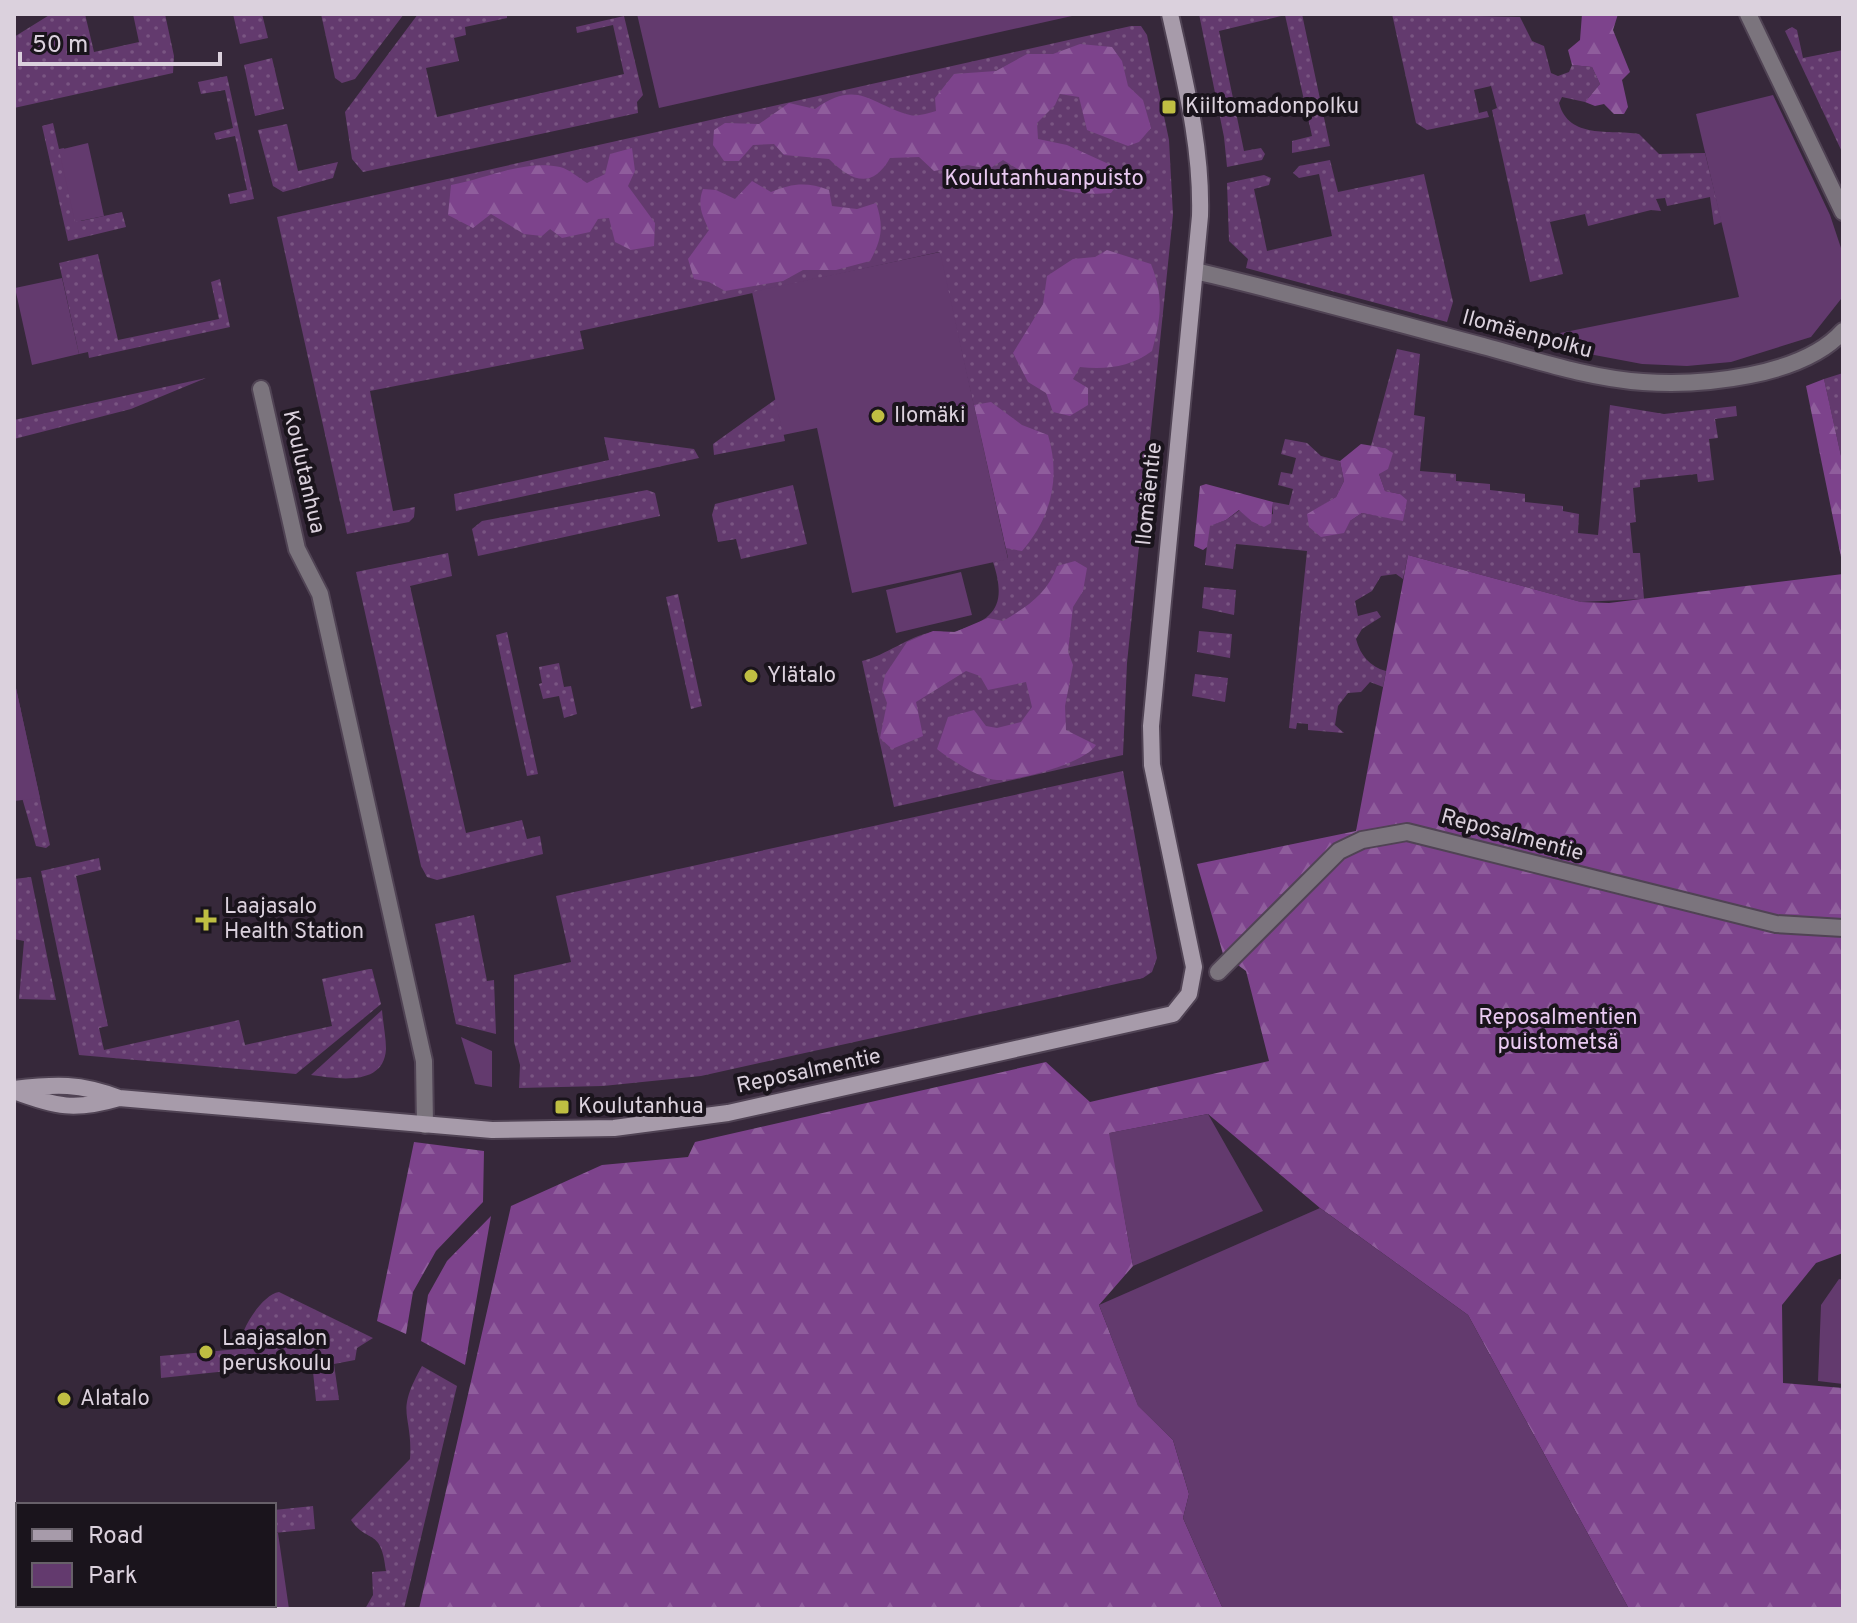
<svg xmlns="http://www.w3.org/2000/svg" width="1857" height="1623" viewBox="0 0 1857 1623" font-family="Overpass,sans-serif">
<defs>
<pattern id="grass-dots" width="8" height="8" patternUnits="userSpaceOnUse" patternTransform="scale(2)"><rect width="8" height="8" fill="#633a6e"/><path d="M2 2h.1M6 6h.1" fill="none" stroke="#795582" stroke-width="1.8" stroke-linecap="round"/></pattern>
<pattern id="forest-firs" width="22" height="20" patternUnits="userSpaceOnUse" patternTransform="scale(2)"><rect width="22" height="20" fill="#7d438c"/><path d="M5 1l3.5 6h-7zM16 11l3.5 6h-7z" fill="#8f5d9c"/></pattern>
</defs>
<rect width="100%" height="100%" fill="#36283a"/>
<path fill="url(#grass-dots)" d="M51 14H85L94 52 139 42 133 14H165L174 56 173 73 14 108V37Z
M233 14H262L268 38 240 44Z
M321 14H404L355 79 342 83 335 78Z
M418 14H507V18L465 27 466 35 454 38 459 61 426 68 437 117 624 74 613 25 577 33 576 27 624 16 643 95 637 102 638 113 363 172 352 159 345 112Z
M1199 14H1302L1330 146 1292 153V141L1312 136 1285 15 1219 31 1244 151 1261 148 1265 154 1262 160 1227 167 1224 137Z
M1392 14 1520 17 1532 41 1544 46 1551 73 1558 76 1569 72 1572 65 1592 67 1600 84 1585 102 1562 97 1559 103C1569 140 1610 129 1639 134L1659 154 1705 153 1722 222 1714 225 1710 197 1667 206 1665 198 1656 199 1661 211 1651 210 1588 226 1585 214 1550 222 1563 274 1530 282 1492 110 1497 108 1491 86 1474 90 1479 113 1487 111 1489 117 1427 130 1416 123Z
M1131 26H1141L1147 35 1169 140 1173 215 1127 663 1123 755 894 807 862 661C887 655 907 637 932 632 940 630 949 634 957 631 998 619 1006 602 993 562L1008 558 939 252 580 331 584 349 370 391 393 511 415 507 414 517 409 522 347 534 277 217Z
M1792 27 1797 30 1803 58 1843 50V154L1785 31Z
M272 58 284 109 255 116 244 65Z
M227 76 254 199 230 204 228 194 247 190 235 136 216 140 214 133 233 128 225 90 201 94 198 82Z
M53 123 59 149 64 148 81 221 122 212 126 227 68 241 42 126Z
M287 124 298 171 338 162 333 178 283 192 273 186 258 130Z
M1330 160 1338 192 1424 174 1453 302 1447 322 1246 268 1248 259 1229 241 1227 183 1264 175 1271 178 1269 185 1254 189 1267 251 1332 236 1319 174 1299 178 1293 173 1299 166Z
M98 254 118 340 219 319 211 282 220 279 230 327 89 358 88 352 79 354 59 263Z
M1397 349 1420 354 1414 415 1425 417 1420 471 1456 474V481L1490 484V490L1525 494V502L1563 506V511L1579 514 1578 533 1598 535 1610 405 1664 414 1736 406 1737 416 1715 419 1718 438 1709 439 1714 480 1698 482 1697 474 1640 480V487L1633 488 1636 522 1630 523 1633 553H1640L1644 599 1581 602 1408 555 1403 579 1396 574 1381 576 1372 591 1355 601 1358 616 1377 611 1381 617 1362 629 1356 639C1360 655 1370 667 1386 671L1383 687 1370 682 1361 692 1348 693 1338 706 1335 725 1344 733 1308 730V724L1297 723 1296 729 1289 728 1307 551 1236 544 1233 569 1205 565 1209 526 1226 520 1240 510 1251 521 1273 514V502L1289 505 1293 489 1278 485 1281 472 1292 474 1296 458 1281 454 1285 439 1307 443 1321 456 1340 461 1344 481 1336 497 1320 507 1350 521 1362 513 1403 520 1400 494 1385 491 1379 474 1385 448 1371 446Z
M1843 373V465L1824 379Z
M206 378 131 409 14 439V420Z
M776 399 785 441 714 455 713 444Z
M604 437 694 449 699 458 456 511 454 494 609 460Z
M793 485 807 544 741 559 736 539 718 542 712 515 715 504Z
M647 490 655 493 660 516 478 556 472 529 482 521Z
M448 553 452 576 410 586 466 833 522 820 527 839 540 836 543 854 437 880 427 877 421 866 356 572Z
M1204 587 1236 590 1234 615 1202 608Z
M678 594 702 706 691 709 666 597Z
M1199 631 1232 634 1230 658 1197 652Z
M507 632 538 774 527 776 496 635Z
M559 663 564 687 571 686 577 714 564 718 559 696 543 699 539 684 542 683 539 667Z
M1195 674 1228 678 1225 702 1192 696Z
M14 679 50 845 46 848 36 846 14 770Z
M1123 771 1157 958 1152 972 1143 978 701 1076 603 1086 519 1088 520 1065 514 1042V975L571 962 556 896Z
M99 858 101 870 76 876 108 1026 99 1028 104 1050 239 1020 245 1045 332 1026 322 979 369 969H372L381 1004 296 1074 79 1055 41 871Z
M31 877 56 1000 19 999 24 941 14 939V879Z
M474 915 487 981 494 980 496 1034 456 1024 435 924Z
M382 1010C383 1023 386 1037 386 1049 384 1088 335 1078 311 1075Z
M279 1292 373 1338 357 1348 355 1360 334 1364 339 1400 316 1401 312 1362 161 1378 160 1356 239 1349C239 1332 261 1295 279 1292Z
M422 1366 457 1386 404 1609H365L373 1595 372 1572 386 1571C381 1526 368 1545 351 1520L410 1459C413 1412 394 1416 422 1366Z
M313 1506 315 1529 274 1533V1510Z
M18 1579V1605H162L163 1609H14V1584Z"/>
<path fill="url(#forest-firs)" d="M1582 14H1618L1613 30 1630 72 1622 80 1628 107 1624 114H1614L1604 104 1595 106 1585 102 1600 84 1592 67 1572 65 1568 50 1580 40Z
M1080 44 1112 47 1122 61 1128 86 1143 100 1151 128 1139 142 1128 146 1087 130 1079 97 1060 94 1055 105 1037 123 1038 139 1067 145 1113 166 1118 184 1111 193C1062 197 1043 185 1003 160L989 169 968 165 934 171 919 157 890 158C872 190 851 181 829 159L784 155 774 144 753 145 739 161H724L713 145 714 130 725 123 759 124 789 103 815 109C858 78 871 105 910 115 917 117 928 113 936 111L935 98 954 74 996 71 1027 54H1053Z
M632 148 635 171 628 186 655 223 654 246 631 250 615 242 609 218 598 219 590 232 562 238 550 229 542 236 524 234 491 214 473 228 448 215 451 185C486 179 524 159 560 167 569 169 579 178 587 183L605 174 610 154Z
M752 181 771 192C793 183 807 182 829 190L832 206 857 209 876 203C884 226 882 239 870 261L836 270H803L783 281 725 291 709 282 694 279 688 259 709 230C702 215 697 205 703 189L716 190 735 199Z
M1107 250 1151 264C1164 297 1161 318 1152 351 1131 367 1105 370 1080 367L1073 379 1088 388V405L1070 416 1053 412 1046 393 1028 382 1013 353 1043 304 1047 276 1073 259 1095 257Z
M1824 379 1843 465V567L1806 386Z
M991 402 1022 425 1048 435C1061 478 1051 518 1022 551L1006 548 974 405Z
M1361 444 1385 448 1393 453 1388 469 1379 474 1385 491 1400 494 1407 500 1403 521 1362 513 1350 521 1344 533 1321 537 1309 527 1307 514 1336 497 1344 481 1340 461Z
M1206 484 1273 502 1271 523 1264 527 1251 521 1239 510 1226 520 1210 526 1207 547 1203 550 1194 546 1200 486Z
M1408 555 1581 602 1609 603 1843 574V1253L1816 1263 1782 1305 1783 1383 1843 1388V1609H1629L1468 1315 1320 1208 1208 1114 1110 1133 1133 1266 1099 1305 1138 1405 1173 1440 1189 1494 1183 1518 1223 1609H419L511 1206 602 1165 688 1157 695 1142 1046 1062 1090 1102 1269 1061 1246 971 1223 954 1197 864 1356 831Z
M1075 561 1087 568 1083 591 1073 607 1068 652 1073 665 1065 706 1066 730 1096 745C1085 763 1019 781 997 780 980 779 951 760 937 749L948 717 974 710 986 726 997 728 1021 722 1032 707 1026 682 988 690 980 676 966 671 916 702 923 736 892 749 880 738 887 703 882 689 885 675 907 642 933 631 955 632 988 618 1003 621C1027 607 1048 593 1057 566Z
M414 1142 484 1151 483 1202 436 1251 413 1292 406 1334 377 1321Z
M491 1216 465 1365 421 1341 428 1295 447 1261Z"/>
<path fill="#633a6e" d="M637 14H1081L659 108Z
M1773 95 1830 215 1843 254 1841 299 1811 337 1731 362 1687 366 1642 364 1520 341 1739 297 1696 114Z
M88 143 104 216 75 222 59 150Z
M940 252 1008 559 852 593 817 428 783 435 752 292Z
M62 278 79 354 32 365 15 288Z
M961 572 972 615 896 633 886 590Z
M14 679 40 798 14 801Z
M461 1037 492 1051V1087L475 1084Z
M1208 1114 1263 1211 1133 1266 1109 1133Z
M1320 1208 1468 1315 1629 1609H1223L1183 1518 1189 1494 1173 1440 1138 1406 1099 1305Z
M1839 1279 1843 1280V1384L1818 1381 1821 1305Z
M274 1533H278L289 1609H163L162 1605H274Z"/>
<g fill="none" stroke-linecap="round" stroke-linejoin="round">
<g stroke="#504354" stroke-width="20">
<path id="street" d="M1748 14 1843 212
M1195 271C1291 293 1387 321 1483 346 1535 360 1588 378 1643 382 1701 386 1802 377 1843 331
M261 389 297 549 320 594 424 1061 425 1125
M1218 972 1339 851 1362 840 1407 832 1776 924 1843 928"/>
</g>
<g stroke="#504354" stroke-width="20">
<path id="secondary" d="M14 1089C56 1084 80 1083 119 1098L492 1130 614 1128 728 1113 1173 1014 1189 994 1194 967 1152 765 1151 726 1200 216C1202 147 1185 82 1170 14
M14 1091C56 1107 75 1111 119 1098"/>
</g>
<use href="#street" stroke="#7b747d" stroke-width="16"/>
<use href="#secondary" stroke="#a79baa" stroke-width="16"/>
</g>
<g fill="#bfbe42" stroke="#1a141c" stroke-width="3">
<rect x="1161" y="99" width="16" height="16" rx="4"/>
<circle cx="878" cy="416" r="8"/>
<circle cx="751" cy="676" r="8"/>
<path d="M202 908h8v8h8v8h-8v8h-8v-8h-8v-8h8z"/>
<rect x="554" y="1099" width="16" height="16" rx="4"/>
<circle cx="206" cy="1352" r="8"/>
<circle cx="64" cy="1399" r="8"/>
</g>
<g text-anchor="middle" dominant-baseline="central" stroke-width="8" stroke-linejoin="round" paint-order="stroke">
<g font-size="22" fill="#dbd1dd" stroke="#1a141c" text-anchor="start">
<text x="1185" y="107">Kiiltomadonpolku</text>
<text x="894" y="416">Ilomäki</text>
<text x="767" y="676">Ylätalo</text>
<text x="224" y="907">Laajasalo<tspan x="224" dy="25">Health Station</tspan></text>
<text x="578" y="1107">Koulutanhua</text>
<text x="222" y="1339">Laajasalon<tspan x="222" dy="25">peruskoulu</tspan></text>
<text x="80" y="1399">Alatalo</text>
</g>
<g font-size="22" fill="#eacaf2" stroke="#1a141c">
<text x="1044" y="179">Koulutanhuanpuisto</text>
<text x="1558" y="1018">Reposalmentien<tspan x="1558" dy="25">puistometsä</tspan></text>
</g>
<g font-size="22" fill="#dbd1dd" stroke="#1a141c">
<text transform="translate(1527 335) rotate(15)">Ilomäenpolku</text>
<text transform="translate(303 472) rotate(77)">Koulutanhua</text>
<text transform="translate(1150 494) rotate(-84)">Ilomäentie</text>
<text transform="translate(1512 836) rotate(15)">Reposalmentie</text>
<text transform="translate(809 1072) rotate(-12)">Reposalmentie</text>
</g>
</g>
<rect width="1857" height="1623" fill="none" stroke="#dbd1dd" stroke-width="32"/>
<rect x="16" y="1503" width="260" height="104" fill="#1a141c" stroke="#676069" stroke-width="2"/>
<rect x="32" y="1529" width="40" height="12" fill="#a79baa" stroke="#676069" stroke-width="2"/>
<text x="88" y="1543" font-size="24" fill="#dbd1dd">Road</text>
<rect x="32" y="1563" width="40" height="24" fill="#633a6e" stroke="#676069" stroke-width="2"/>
<text x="88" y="1583" font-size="24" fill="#dbd1dd">Park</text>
<path d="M20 52v12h200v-12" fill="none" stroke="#dbd1dd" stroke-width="4"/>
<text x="32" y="52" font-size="24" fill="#dbd1dd" stroke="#1a141c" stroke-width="6" paint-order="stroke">50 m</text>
</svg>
